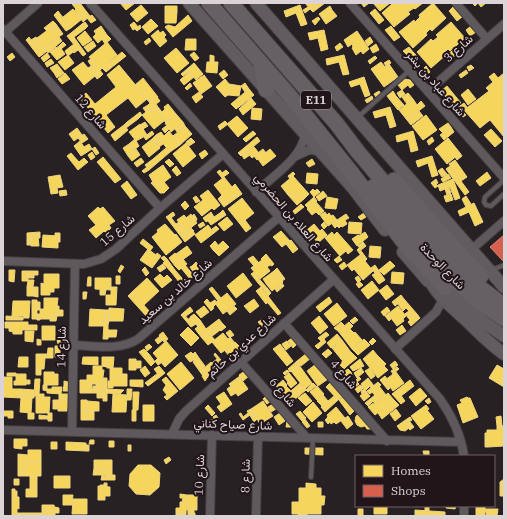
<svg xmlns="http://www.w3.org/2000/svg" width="507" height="519" viewBox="0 0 507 519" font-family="'IBM Plex Serif',Vazirmatn,serif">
<rect width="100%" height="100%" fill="#282124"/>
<path fill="#f6d55c" stroke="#eed481" d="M74 3H80L86 11 79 16 75 10 76 9 72 4Z
M120 3H135L126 10Z
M305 3H319L310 9Z
M319 3H325L313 12 310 9Z
M361 3H369L364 7Z
M373 3H390L380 11Z
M393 3H423L415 9 414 8 408 12 410 14 394 27 382 13Z
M433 3 446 18 432 31 430 29 426 33 427 35 413 48 399 32 414 20 415 22 420 17 419 15Z
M472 3H486L481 7 478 3 475 6Z
M141 5 148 13 137 22 130 14Z
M300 5 307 24 301 26 296 13 286 17 284 11Z
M165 6H177V12H165Z
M330 6 332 10 322 18 319 14Z
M308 7 310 9 305 13 303 10Z
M453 7 458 12 453 16 449 11Z
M73 9 82 19 71 28 63 17Z
M375 9 380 15 375 19 370 13Z
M332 10 337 16 326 24 322 18Z
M58 11 61 15 56 18 54 15Z
M86 11 90 16 83 22 79 16Z
M165 12H177L176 23H165Z
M458 12 462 17 457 21 453 16Z
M61 15 71 28 66 31 56 18Z
M92 15 96 20 91 23 87 18Z
M188 15 192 21 173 37 165 27 168 25 175 27Z
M380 15 384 20 379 24 375 19Z
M318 17 320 19 315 25 312 21Z
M151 19 158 26 148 34 142 27Z
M53 21 56 24 47 31 44 28Z
M85 22 88 26 85 29 82 24Z
M134 22 138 27 133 30 130 25Z
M451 22 465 38 450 51 448 49 444 53 446 55 431 68 417 52 431 39 433 41 438 37 436 35Z
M56 24 63 34 60 36 53 26Z
M82 24 85 29 74 37 71 33Z
M140 25 141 28 137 31 135 29Z
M53 26 60 36 44 47 37 38Z
M101 26 107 35 98 43 93 37 96 34 94 31Z
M391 26 395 31 390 36 385 30Z
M471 26 476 32 470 36 466 30Z
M158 30 160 33 163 31 166 35 164 37 167 41 160 47 151 36Z
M324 30 328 49 321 51 318 38 310 40 308 33Z
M85 31 92 40 83 46 77 38Z
M357 31 369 49 363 54 361 51 356 55 352 48 353 47 352 44 348 47 344 40Z
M395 31 400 37 394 41 390 36Z
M71 33 86 54 83 56 67 36Z
M107 35 111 39 105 44 102 39Z
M29 37 42 55 39 57 26 40Z
M36 37 40 42 35 45 31 40Z
M59 37 62 41 56 46 52 42Z
M370 37 373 42 368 46 365 41Z
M149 38 151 41 146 45 144 42Z
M186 39H196V50H185Z
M93 41 96 46 88 52 84 47Z
M40 42 47 51 42 55 35 45Z
M52 42 56 47 48 53 44 47Z
M63 42 66 45 61 49 59 46Z
M107 42 117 55 100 70 89 57Z
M340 43 343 47 337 51 335 47Z
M74 44 78 50 74 53 70 47Z
M376 44 379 50 373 53 370 48Z
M59 46 65 54 57 60 50 52Z
M70 47 73 52 68 56 65 51Z
M409 47 413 52 408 56 403 51Z
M176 48 189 63 177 73 164 58Z
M455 49 458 53 451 59 448 54Z
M122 52 126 56 106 72 102 68Z
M194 52 199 58 195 61 190 55Z
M413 52 417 56 412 61 408 56Z
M12 53 15 57 10 61 7 57Z
M47 53 50 57 44 62 41 58Z
M68 55 74 63 65 70 58 62Z
M210 55 214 56V62H210Z
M344 55 349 74 343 75 339 62 327 65 326 59Z
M375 56 377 58 370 64 368 61Z
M51 59 54 63 47 67 45 63Z
M91 59 95 64 92 67 88 61Z
M389 60 391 63 386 66 384 63Z
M83 62 95 76 84 85 72 70Z
M207 62H218L217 73 206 72Z
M381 62 385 67 389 64 398 77 384 87 371 69Z
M194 63 203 74 196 80 187 69Z
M57 64 60 68 54 73 50 68Z
M95 64 103 74 100 77 92 67Z
M119 65 147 99 136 108 128 98 106 115 115 127 108 133 80 98 86 93 95 104 116 87 107 75Z
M471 65 474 68 469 71 467 67Z
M91 66 98 74 95 76 88 68Z
M426 66 430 72 425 76 421 71Z
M60 68 64 73 57 78 54 73Z
M187 69 190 71 183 76 181 74Z
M224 70 228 75 223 79 219 74Z
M466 70 468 73 461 78 459 75Z
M190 71 194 77 184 85 180 80Z
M65 73 70 79 62 84 58 79Z
M494 73 498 78 504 73V137L490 120 480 128 464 110 489 91 486 88 493 82 489 77Z
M98 74 100 77 97 79 95 76Z
M204 75 212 86 201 94 193 83Z
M364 77 370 95 365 97 360 84 351 87 349 82Z
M143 78 158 97 150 103 135 85Z
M225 79 229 84 228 95 225 97 216 87Z
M405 79 410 80 414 85 410 88 408 85 402 90 398 85Z
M190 83 192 86 187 90 185 88Z
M245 83 249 89 245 92 241 86Z
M229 84 241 86 239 96 228 95Z
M447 86 461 103 455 108 441 91Z
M249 89 254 95 243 104 238 98Z
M468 89 476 99 468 105 461 95Z
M402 90 405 94 400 98 397 93Z
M379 91 381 94 376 97 374 94Z
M393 91 396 96 390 100 387 96Z
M199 92 203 97 196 103 192 97Z
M408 93 413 99 407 104 402 97Z
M372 96 373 99 367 103 365 100Z
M396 96 404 105 398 110 390 100Z
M157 97 160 101 151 108 148 105Z
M238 98 243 104 236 109 231 104Z
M251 98 256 104 243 115 239 109Z
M413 99 417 105 421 101 425 106 407 120 399 110Z
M464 103 467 107 462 111 466 115 463 117 456 109Z
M156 104 158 107 152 112 150 109Z
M168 104 176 114 166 123 155 109 158 107 162 112 165 109 164 107Z
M148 105 151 108 146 112 143 108Z
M390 107 396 126 390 128 386 115 375 118 373 112Z
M252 108 262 109 261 120 251 119Z
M150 109 152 112 155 109 164 121 154 129 142 115Z
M419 111 423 116 411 125 407 120Z
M140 112 142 115 138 119 135 116Z
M176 114 183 122 171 132 165 123Z
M426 115 437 130 423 140 412 126Z
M135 116 138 119 130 125 127 122Z
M237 116 248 128 238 137 227 124Z
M225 121 228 124 220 130 218 126Z
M127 122 130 125 126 128 124 125Z
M145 122 148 126 143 129 140 125Z
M183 122 185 126 177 132 175 129Z
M448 123 451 127 443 133 439 129Z
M140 124 147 135 136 141 129 132Z
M124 125 128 130 121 136 116 131Z
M166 126 169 129 165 133 162 129Z
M185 126 192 134 180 145 173 136Z
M451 127 454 132 444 140 440 135Z
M77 128 82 135 74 141 69 134Z
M491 129 502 141 495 147 484 135Z
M116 131 121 136 115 141 111 135Z
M152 131 154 134 146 140 144 137Z
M169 131 180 145 170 152 156 135 161 132 164 136Z
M253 131 256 134 246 142 243 139Z
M413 131 418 150 411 152 408 139 397 142 396 136Z
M84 134 88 139 82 143 78 138Z
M156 135 160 140 156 143 152 139Z
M257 137 260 141 247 152 244 148Z
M432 137 434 141 429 145 427 141Z
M191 138 195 142 189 146 186 142Z
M448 138 460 153 447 164 435 149Z
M135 139 139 146 134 150 129 144Z
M152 139 160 148 149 157 142 147Z
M160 140 163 144 159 147 156 143Z
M80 141 84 147 89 144 92 149 81 156 74 146Z
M186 143 196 156 183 167 173 154Z
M129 144 134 151 128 156 123 148Z
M95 147 99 153 96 155 92 149Z
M254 147 259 153 252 158 247 152Z
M166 148 170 152 156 164 153 159Z
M244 148 247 151 241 156 238 153Z
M136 149 140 155 132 161 128 156Z
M263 149 266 153 257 160 254 156Z
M270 149 276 156 263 166 258 159Z
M205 150 208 154 202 159 199 154Z
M247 151 250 155 244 159 242 155Z
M92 152 95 157 91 160 88 155Z
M71 153 79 162 84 158 88 162 78 170 67 156Z
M460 153 462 156 457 160 455 157Z
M432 156 438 175 432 177 428 163 418 167 416 161Z
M103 157 121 179 115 183 97 162Z
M141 158 144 162 137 167 134 163Z
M153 159 156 164 149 170 145 165Z
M169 159 174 164 170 167 165 162Z
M312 159 315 164 309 167 306 163Z
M455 160 467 177 461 181 449 164Z
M163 165 171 177 159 186 155 180 153 182 149 175Z
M176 166 181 173 177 176 172 170Z
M450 166 469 192 465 195 446 169Z
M147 167 149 170 144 173 142 171Z
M442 168 447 174 442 177 438 171Z
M220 170 222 173 226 170 229 173 222 178 217 172Z
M293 172 295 174 290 179 288 176Z
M487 172 491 178 480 186 476 181Z
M307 173 318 174 317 184 306 183Z
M448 174 451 178 443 182 441 179Z
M60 175 63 187 57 188 58 193 51 194 48 177Z
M293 176 309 194 304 199 300 195 296 198 291 192 288 195 281 186Z
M224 177 232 187 235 184 240 191 225 203 220 197 222 195 214 185Z
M436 179 438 183 436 184 438 186 435 188 431 183Z
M453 179 460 198 455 200 450 187 440 191 438 185Z
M155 180 159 186 164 182 169 188 164 193H160L151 183Z
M127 181 137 195 131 199 121 186Z
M449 188 451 193 447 195 445 189Z
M313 189 315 191 317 189 320 192 314 197 310 192Z
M66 190 67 195 60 196 59 191Z
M208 190 220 205 214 210 212 208 202 216 194 207 203 200 200 196Z
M240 191 242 194 224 207 218 199 220 197 225 203Z
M323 191 327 196 319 201 316 197Z
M291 192 296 198 300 195 304 199 297 205 288 195Z
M451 194 453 200 446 202 444 196Z
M196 196 200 201 196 203 193 198Z
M466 196 471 204 466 207 462 199Z
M314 197 317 201 308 208 305 205Z
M327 197 338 199 336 209 325 208Z
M242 198 254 213 240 224 228 209Z
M185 201 189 206 185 210 181 205Z
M316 202 324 211 319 215 316 212 312 215 307 209Z
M474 203 483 222 475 226 469 212 460 216 458 211Z
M301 204 304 207 295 214 293 211Z
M98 207 100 209 103 207 115 221 109 225 111 228 106 233 104 231 96 238 89 230 96 225 88 216Z
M223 210 226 215 223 217 220 213Z
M173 212 175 215 171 218 169 215Z
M211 212 214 217 211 219 207 215Z
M325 212 327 215 329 213 331 216 333 215 337 220 328 226 320 215Z
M220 213 223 217 211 225 208 221Z
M364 213 366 217 361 220 358 217Z
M191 214 197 223 193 226 186 218Z
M194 214 197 219 196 221 192 216Z
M346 214 349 218 345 220 347 224 342 227 337 220Z
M169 215 186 237 193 231 195 234 185 242 166 217Z
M184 215 193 226 186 232 177 220Z
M207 215 211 219 206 222 203 218Z
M227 217 233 224 224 231 218 224Z
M245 220 251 228 246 232 240 224Z
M337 220 341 226 339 228 337 226 335 228 332 224Z
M179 222 186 232 191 228 194 231 186 237 176 224Z
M203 222 205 225 200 228 198 225Z
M324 222 327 226 324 229 321 225Z
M349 222 362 223 361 234 348 233Z
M165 224 175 235 176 234 182 242 166 255 152 237 158 232 157 230Z
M314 224 320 231 322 229 327 235 318 243 307 230Z
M208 225 214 233 201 243 195 235Z
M216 226 219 229 214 233 212 229Z
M281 231 290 241 282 247 273 237Z
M40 232V238H38V236H31V240H27V233Z
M332 232 334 235 337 232 353 250 348 254 346 251 340 256 325 238Z
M365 232 368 237 357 246 352 239 358 235 359 236Z
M55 233H60V242H58V236H55Z
M43 235 58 236V248L42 247Z
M31 236H38L39 246H31Z
M143 239 153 247 150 251 140 243Z
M27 240H31V245H27Z
M291 240 298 249 293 253 286 244Z
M215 241 218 245 213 250 210 246Z
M223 241 229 247 219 256 213 250Z
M363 242 366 246 361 250 358 246Z
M187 246 192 253 181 261 176 254Z
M370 246 381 247 380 258 369 257Z
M359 248 367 259 365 261 357 250Z
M148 249 156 255 157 253 161 256 152 268 140 260Z
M175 253 181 261 175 266 169 258Z
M266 254 274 264 272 266 270 265 267 267 261 259Z
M360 255 373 271 363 280 354 269 352 271 347 265Z
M164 256 167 259 164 261 161 258Z
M253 256 259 263 254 266 248 259Z
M339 256 342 260 337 263 334 260Z
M167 259 175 270 172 273 163 263Z
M183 259 187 264 179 270 175 266Z
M262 260 270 271 260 279 251 268Z
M390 261 395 266 384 275 379 270Z
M196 262 200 268 196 271 192 266Z
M344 262 347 266 342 270 339 266Z
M163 264 166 268 163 270 160 266Z
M121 265 124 267 120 273 118 271Z
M185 265 194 276 190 279 181 268Z
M375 265 379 271 375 273 371 268Z
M160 266 163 270 160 272 157 268Z
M192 266 198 274 196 276 190 267Z
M145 267 149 273 146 276 142 270Z
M277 268 285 279 282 281 274 271Z
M9 270H15L14 282 9 281Z
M175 270 187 284 183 287 172 273Z
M22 271H28V281H22Z
M28 271H34V278H28Z
M34 271H38V275H34Z
M274 271 278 276 267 285 263 279Z
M379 271 385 280 379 284 372 275Z
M254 272 261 281 258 283 251 274Z
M392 272 404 273 403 284 391 283Z
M243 273 252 285 236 298 227 286Z
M44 274H59V288H54V292H50V295H41V283L44 284Z
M160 274 164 278 167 275 172 280 162 288 154 279Z
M116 276H120V284H116Z
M278 276 283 282 272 291 267 285Z
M358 276 361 280 358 283 355 278Z
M88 277H91V286H87Z
M95 278H111V290L95 289Z
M147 278 159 291 144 305 132 292Z
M28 280H34L33 287H27Z
M261 281 268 289 265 291 258 283Z
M372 281 379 290 368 299 361 290Z
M360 282 363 285 359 288 356 284Z
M282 283 284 286 277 292 275 289Z
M387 285 394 294 386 300 379 291Z
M27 287H33V296H27Z
M33 287H38V297L33 296Z
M111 287H117L116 305H106V295H111Z
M212 287 221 298 218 301 209 289Z
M261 287 271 300 266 304 256 291Z
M268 289 271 293 268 296 265 291Z
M100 290H106L105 295H100Z
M83 292H87L86 299H83Z
M132 292 151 313 147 317 128 296Z
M227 293 236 304 223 314 215 303Z
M401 295 404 299 395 306 392 302Z
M329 297 332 302 320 312 316 307Z
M44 298H58L57 306H59V310H57V316H50V319H40V309H44Z
M207 299 214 308 211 311 204 302Z
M254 299 259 306 250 313 244 306Z
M404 299 417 314 414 317 412 314 409 316 406 313 409 311 406 308 403 311 398 304Z
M32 300H37V319H32Z
M215 300 216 302 215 303 216 304 213 307 210 303Z
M271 300 281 313 278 315 268 303Z
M13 301H30L29 318H23L24 316H12Z
M37 302H40V310H37Z
M337 303 347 316 334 326 324 314Z
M204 306 209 312 201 318 196 312Z
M234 306 237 309 230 315 227 311Z
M398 306 406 316 403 319 404 321 397 326 388 314Z
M190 307 193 311 186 316 183 313Z
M387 307 390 311 384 316 381 312Z
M109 308 124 309 123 321H109Z
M90 309 105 310V320H101L100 326H89Z
M57 310H63V316H57Z
M105 310H109V321L105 320Z
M183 313 188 319 186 321 181 315Z
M406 313 409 316 412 314 414 317 417 314 420 318 411 326 408 322 410 320 405 314Z
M37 314H40V320H37Z
M194 314 200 320 196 324 190 317Z
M388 314 391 319 389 321 385 316Z
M6 316 23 317V320H6Z
M50 316H57L56 321H50Z
M319 316 328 327 320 334 311 323Z
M191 317 196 324 191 327 186 321Z
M355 317 358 320 353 324 350 321Z
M219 319 222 323 205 336 202 332Z
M263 319 267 325 263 328 258 322Z
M101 320 109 321 108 325 104 324V326H100Z
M200 320 202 323 198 327 196 324Z
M5 322H9V328H5Z
M9 322H28V330H22V334H13V332L9 331Z
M341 322 344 325 338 331 334 328Z
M349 322 353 326 342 336 338 331Z
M202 323 206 329 202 332 205 336 202 338 195 329Z
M222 323 226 327 221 331 217 327Z
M104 324 108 325V339H103Z
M28 325H37V330H28Z
M402 325 406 331 400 335 396 330Z
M42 326H55V340H42Z
M188 327 199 338 191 346 180 335Z
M217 327 220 330 215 334 213 330Z
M350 329 354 333 355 332 362 340 352 349 342 336Z
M108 330H117L116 337H108Z
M213 330 215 334 212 336 209 333Z
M230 330 234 335 231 337 230 336 229 337 226 333Z
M25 331H34L33 342 25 341Z
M163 332 168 339 164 342 159 335Z
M326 332 329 335 321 341 318 338Z
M209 333 215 340 208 345 202 338Z
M223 333 228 339 230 337 235 343 221 353 212 342Z
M337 334 342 340 331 348 327 343Z
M160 336 163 340 158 344 155 340Z
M292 338 297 344 293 348 288 341Z
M373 338 376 341 372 345 369 342Z
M37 339 41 340V345H37Z
M67 339V344H58L57 340Z
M324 339 326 342 318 349 315 346Z
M364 339 370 345 358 355 352 349Z
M342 340 350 351 341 359 332 348Z
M166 341 178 355 165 367 153 353Z
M287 341 291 346 286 350 282 344Z
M235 342 241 348 230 357 225 351Z
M149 344 152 347 147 351 145 347Z
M280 344 293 361 287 366 273 349Z
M55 346H60V357H55Z
M48 348H53V358H47Z
M144 349 149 354 144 358 139 352Z
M328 349 332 353 326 358 322 354Z
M373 350 377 355 372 359 381 369 384 366 388 370 378 378 363 359Z
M350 351 357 358 347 366 341 359Z
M191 352 193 354 191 356 194 360 190 362 185 356Z
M195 352 199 358 195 361 191 356Z
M215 353 221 360 219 361 214 355Z
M307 353 311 358 301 366 297 361Z
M36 354H47V358H45L44 369H36Z
M149 354 155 362 151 366 144 358Z
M377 355 386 364 381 369 372 359Z
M19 357H28V367H18Z
M83 357H98V365L82 364Z
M102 357H107V367L102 366Z
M107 357H114L113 368H107Z
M158 358 161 363 158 365 155 361Z
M199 358 205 366 203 369 196 360Z
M129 359H136V370H129Z
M217 359 221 364 216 368 212 363Z
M360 359 364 366 353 371 350 367Z
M196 360 206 373 203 376 193 362Z
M136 361H141V368H136Z
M297 361 300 365 290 372 288 369Z
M343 361 347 366 344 369 339 364Z
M395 361 398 365 393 369 390 365Z
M181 362 194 378 180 390 167 374Z
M211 362 217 370 212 374 209 371 206 373 203 369Z
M316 364 324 374 315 382 307 371Z
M299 365 312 383 305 389 291 371Z
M497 365 504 369V387L489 378Z
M93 366H102V370H104L102 384H87V375H93Z
M145 366 150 373 145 377 140 370Z
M159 366 165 373 160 377 154 369Z
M397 367 399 369 393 374 391 371Z
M110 368H122V377H110Z
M341 368 343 371 339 374 337 371Z
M361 368 364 372 357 378 354 373Z
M370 368 375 376 371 379 365 371Z
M36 369H41V375H36Z
M348 369 351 372 343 378 340 374Z
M287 370 289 372 285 375 283 373Z
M245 371 249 376 243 381 239 375Z
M44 372H54V374H58V385H44Z
M207 372 209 375 205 381 202 376Z
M351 372 352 375 344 380 343 378Z
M396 372 404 383 393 391 385 380Z
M7 373H16V376H7Z
M158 373 160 377 148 386 145 383Z
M289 373 293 378 288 382 284 377Z
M16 374H26V385H14V381H16Z
M122 374H127V386H113V388H108V381H110V377H122Z
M324 374 328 379 318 386 315 382Z
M240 376 241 379 231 386 229 384Z
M385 376 387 379 385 380 390 388 388 390 380 380Z
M4 377H12V389H21V398L3 397Z
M166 377 178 391 167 400 164 397 167 395 163 390 166 385 162 380Z
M359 377 361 379 357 382 359 384 353 389 350 386Z
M103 378H107V389H102Z
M293 378 297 383 291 388 287 383Z
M368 378 374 386 371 388 370 386 362 394 361 391 364 389 361 384Z
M35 379H40L39 394H44V397L34 396Z
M241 379 248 389 238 396 231 386Z
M26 380H30V384H26Z
M80 380H87V384H92V389H80Z
M130 380H143V387L130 386Z
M283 380 287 385 280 391 276 386Z
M410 380 414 386 401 396 397 390Z
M64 381 68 382V385H64Z
M331 382 343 396 338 400 326 387Z
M378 382 381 385 370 394 367 391Z
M300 383 302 386 293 394 291 391Z
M313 383 316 386 308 392 306 390Z
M96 384H102V389H93V386H96Z
M43 385H47V391L43 390Z
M64 385H68V391H63Z
M360 385 363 388 358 393 355 389Z
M231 386 236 393 231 396 227 389Z
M286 386 291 391 281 399 277 394Z
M302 386 306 390 288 405 284 401Z
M317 386 324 394 317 400 310 392Z
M379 386 386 395 379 400 372 392Z
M52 387H62L61 394 47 393V389H52Z
M420 388 427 396 416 406 409 397Z
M21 389 34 390V394H21Z
M80 389H96V393H80Z
M96 389H107V396H103V393H96Z
M107 389 124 390 120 394 107 393Z
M127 389H132L131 400H127Z
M397 390 405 401 401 404 392 394Z
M366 391 370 396 364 401 360 396Z
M133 392H139L138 410H133Z
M224 392 232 404 221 412 217 407 221 404 216 397Z
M97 393H103V398H97Z
M305 393 312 401 306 406 298 398Z
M388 393 394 400 375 415 368 407 373 403 374 405Z
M21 394H34V398H21Z
M59 394H68V399H59Z
M113 394 127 395 126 412H112Z
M323 395 328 401 322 406 317 401Z
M375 395 379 400 375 404 373 401 368 406 365 403Z
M103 396H107V401H103Z
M266 396 271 401 267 404 263 399Z
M334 396 338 400 325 412 321 407Z
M344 396 355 410 350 415 339 400Z
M36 397H50L49 413H36Z
M467 397 468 398H470L478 417 463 423 457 405 462 403 460 400Z
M21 398H32L31 413 20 412Z
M429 398 431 402 428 404 425 401Z
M59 399H68L67 411H58Z
M53 400H59V404H53Z
M81 400H87V411H81Z
M394 400 399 405 382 419 378 413Z
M87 401 99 402V411H87Z
M263 401 273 416 260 424 251 409Z
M313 402 322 413 312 422 303 412Z
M53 404H59L58 409H53Z
M273 404 276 409 271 412 268 407Z
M143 405H154V421H143Z
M208 405 215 413 212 416 205 408Z
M426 405 429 409 427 410 434 419 421 429 411 416Z
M336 407 345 418 336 424 334 422 331 424 330 422 328 424 325 420 328 417 327 415Z
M251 409 255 415 251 417 247 411Z
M396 409 401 416 395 421 390 414Z
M132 410H136V421H132Z
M3 411H13V418H8V416H3Z
M81 411H87V420H81Z
M87 411H94V420H87Z
M300 411 306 418 302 421 296 414Z
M28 413H34V419H28Z
M48 413H52V421H48Z
M241 413 243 417 248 413 250 415 243 420 239 414Z
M280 413 285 421 279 425 274 417Z
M360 414 371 429H367L365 426 361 427 357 425 355 421 356 416Z
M39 415 48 416V419H39Z
M216 415 218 418 215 420 213 417Z
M255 415 257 419 254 422 251 417Z
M348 416 353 424 347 429 341 421Z
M501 416 502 426H497L496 417Z
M410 417 412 420 406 424 404 421Z
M305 419 310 426 307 428 302 422Z
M209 420H215V425L209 424Z
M287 421 291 425V427H286Z
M404 421 409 428 405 431 400 430 397 426Z
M318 422H323V427H318Z
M410 422 414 427 410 430 406 424Z
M497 426H503L504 446 488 447 487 439H485V433H487V430H497Z
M14 439H27V446H22V449L14 448Z
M485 439H487L488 447H485Z
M90 440H94V444H89Z
M109 441H114V447H109Z
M51 442H57V449H51Z
M66 442 86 443V451L66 450Z
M86 445H89V451H86Z
M128 445H131V451H128Z
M305 448H323V455L305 454Z
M28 450H41V462H26V469H22V476H18V454L28 455Z
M423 451H429V455H424Z
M169 457 171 460 166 464 164 460Z
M94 460H112V470H99V468H94Z
M26 462H41V476H22V469H26Z
M138 465H151L160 473 159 487 150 495 136 494 129 486 130 474Z
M94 468H99V470H112V475H109V477H106V475H93Z
M102 475 109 477V475H115V480H101Z
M30 476H37V489H30Z
M54 476H70V488H54Z
M14 479H19V485H14Z
M504 479V496H500V482Z
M104 483H107V487L100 486V485H104Z
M306 483 316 484V488H321V496H325L324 505H321V514H307V516H298V514H292V502H299V488H306Z
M98 486 110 487V496H105V500H98Z
M12 489H15V491H17V496H12Z
M26 489H37V497H26Z
M180 494 187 495 186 514 176 513V508H180V502H182L183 498H180Z
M63 495H73L72 505H63Z
M187 495H197V510H187Z
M12 496 19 497V509L17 508V516H12Z
M73 499H87V514H72Z
M42 505H54L55 511H42Z
M374 506H387V514H374Z
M425 506H429V511H425Z
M446 506H456L455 509 446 508Z
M476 506H485V516H476Z
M55 507 59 508V513H55Z
M358 509H363V516H358Z
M485 509H498L497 516H487Z
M188 510H194V513H188Z
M415 510 445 512V516H415Z
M42 511H55V516H42Z
M17 513H42V516H17Z
M176 513 186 514V516H176Z
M188 513H195V516H188Z"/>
<path fill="#d6604d" stroke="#d88276" d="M504 235V262L490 247Z"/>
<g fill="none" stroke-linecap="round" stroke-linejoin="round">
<g stroke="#443e41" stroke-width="6">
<path id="lane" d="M358 117 409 71
M504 180 485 197 484 202 486 205 491 206 504 194
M491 269 497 268 504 265
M311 477 313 438"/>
</g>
<g stroke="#443e41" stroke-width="10">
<path id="street" d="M90 3 440 399C452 416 461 435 464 456
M350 3 504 178
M456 3 487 39
M3 29 160 208
M5 32 38 3
M428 91 504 24
M296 156 309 150 320 151
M256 192C273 176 302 158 305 134
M471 250 504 221
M3 261 84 264 101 259 116 249 160 208 223 154
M284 323 387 441
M73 345C94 346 120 351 138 339L279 217
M395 349 436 312 441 303 442 297
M241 362 307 438
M3 430 461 442
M72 431 75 264
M172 434 179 419 186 411 334 279
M210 516 212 435
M256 516 258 437
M464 516V506"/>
</g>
<g stroke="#443e41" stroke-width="14">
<path id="secondary" d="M189 3 353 188 385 230
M256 3 504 287
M403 252 428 281 445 288 484 322 504 336
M432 284C440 298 454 309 466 320 478 332 490 344 504 354"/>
</g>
<g stroke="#443e41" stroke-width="17">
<path id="highway" d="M209 3 289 95 351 172 402 240 445 288
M231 3 336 123 358 152 443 252 478 286 504 306
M261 64 266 90
M394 180 462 257 481 276
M373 187C412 234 452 286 504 319"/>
</g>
<use href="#lane" stroke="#5e595d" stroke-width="4"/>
<use href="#street" stroke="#5e595d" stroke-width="8"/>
<use href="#secondary" stroke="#605c60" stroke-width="12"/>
<use href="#highway" stroke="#666065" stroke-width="15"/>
</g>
<g text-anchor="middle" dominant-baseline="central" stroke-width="4" stroke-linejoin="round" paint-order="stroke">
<rect fill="#21151a" stroke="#a49a9e" stroke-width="1" x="301" y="91" width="30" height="18" rx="3"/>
<g font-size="11" font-weight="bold" fill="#dcd3d7">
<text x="316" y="100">E11</text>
</g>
<g font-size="12" fill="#dcd3d7" stroke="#21151a">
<text transform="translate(458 48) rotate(-42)">شارع 3</text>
<text transform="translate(436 83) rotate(49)">شارع عباد بن بشر</text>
<text transform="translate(91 111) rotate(49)">شارع 12</text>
<text transform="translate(294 217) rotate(49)">شارع العلاء بن الحضرمي</text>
<text transform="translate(117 230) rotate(-41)">شارع 15</text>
<text transform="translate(443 266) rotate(46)">شارع الوحدة</text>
<text transform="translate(175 291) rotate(-41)">شارع خالد بن سعيد</text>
<text transform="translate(241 345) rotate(-42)">شارع عدي بن حاتم</text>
<text transform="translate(61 347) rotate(-89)">شارع 14</text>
<text transform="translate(344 374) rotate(49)">شارع 4</text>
<text transform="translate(283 392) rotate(49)">شارع 6</text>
<text transform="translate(233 424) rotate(2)">شارع صياح كناني</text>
<text transform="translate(199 475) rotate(-88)">شارع 10</text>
<text transform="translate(245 476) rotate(-89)">شارع 8</text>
</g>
</g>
<rect width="507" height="519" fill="none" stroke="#dcd3d7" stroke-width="8"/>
<rect x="355" y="455" width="140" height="52" fill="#21151a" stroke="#6c6166"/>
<rect x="363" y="465" width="20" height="12" fill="#f6d55c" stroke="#6c6166"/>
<text x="391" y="475" font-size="12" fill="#dcd3d7">Homes</text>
<rect x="363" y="485" width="20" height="12" fill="#d6604d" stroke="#6c6166"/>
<text x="391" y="495" font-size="12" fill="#dcd3d7">Shops</text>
</svg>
